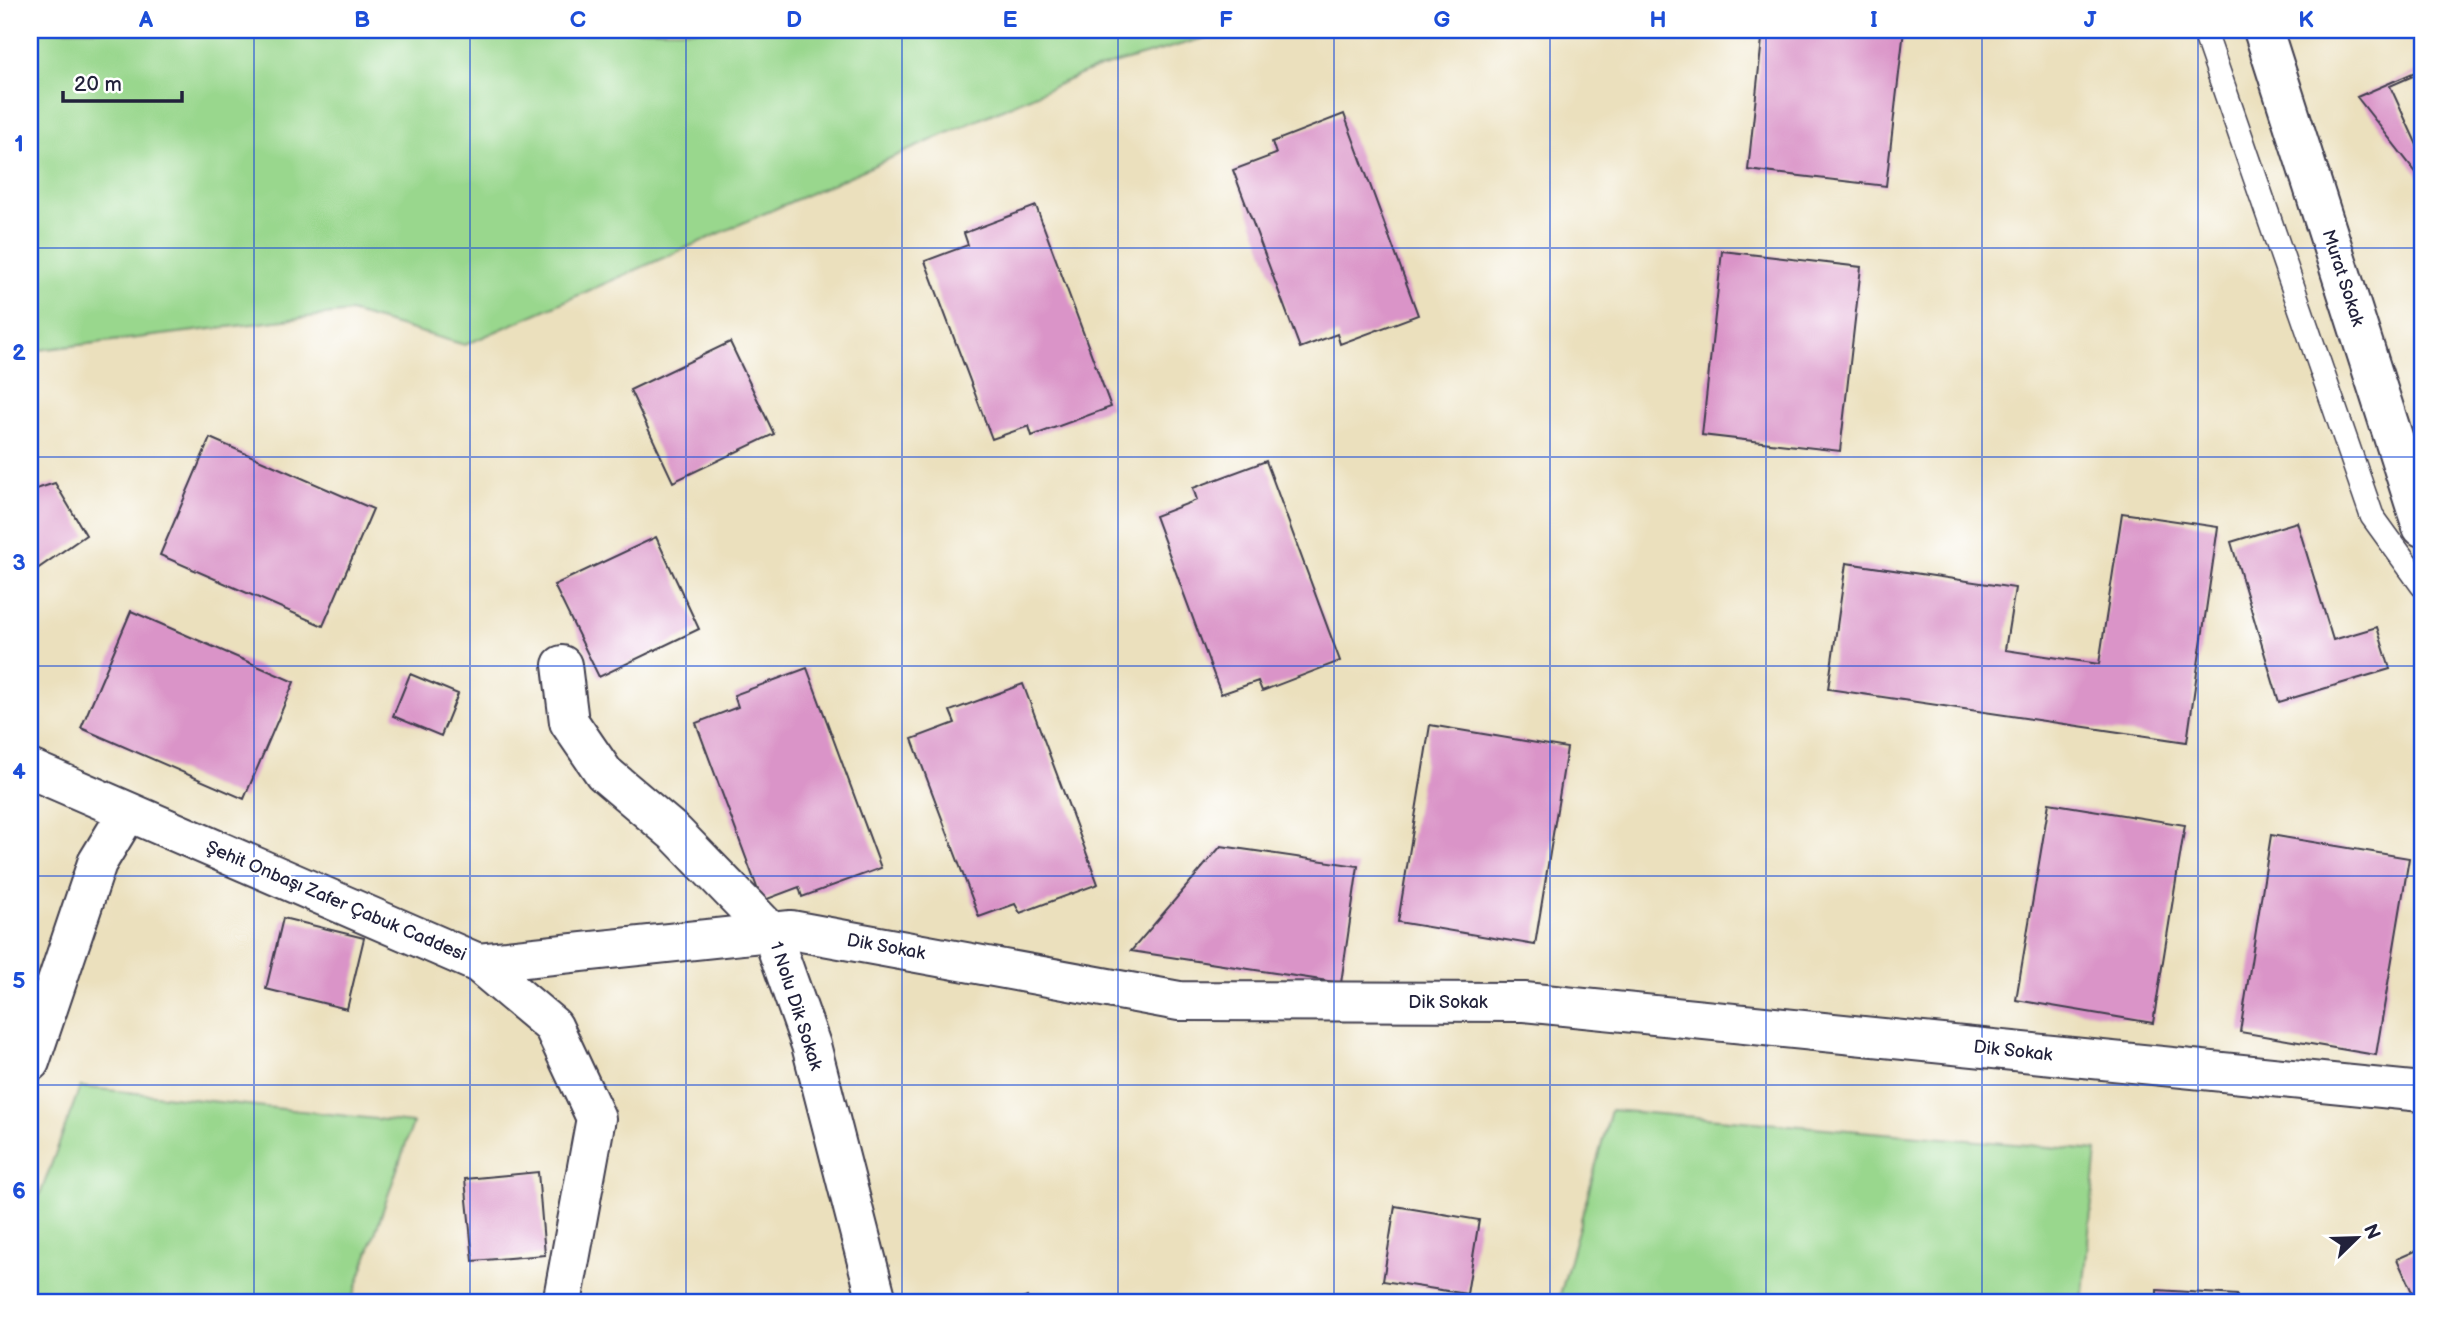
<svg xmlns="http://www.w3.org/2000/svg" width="2452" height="1333" viewBox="0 0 2452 1333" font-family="'Balsamiq Sans',sans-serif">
<rect width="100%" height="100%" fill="#fff"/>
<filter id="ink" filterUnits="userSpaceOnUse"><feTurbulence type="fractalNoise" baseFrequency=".0143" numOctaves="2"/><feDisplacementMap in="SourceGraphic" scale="14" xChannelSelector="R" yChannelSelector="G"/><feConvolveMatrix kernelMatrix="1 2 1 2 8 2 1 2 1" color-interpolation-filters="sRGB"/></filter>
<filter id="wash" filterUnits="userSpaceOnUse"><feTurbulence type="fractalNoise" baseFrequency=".00686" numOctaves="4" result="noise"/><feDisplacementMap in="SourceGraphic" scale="28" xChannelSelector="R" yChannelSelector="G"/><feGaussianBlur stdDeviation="1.57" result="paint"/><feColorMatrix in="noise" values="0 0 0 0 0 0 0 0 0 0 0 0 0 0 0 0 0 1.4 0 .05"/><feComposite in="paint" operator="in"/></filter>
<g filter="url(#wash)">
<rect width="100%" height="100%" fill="#ebe0bd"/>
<path fill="#99d78d" stroke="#5e7c64" stroke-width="2" d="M30 30H1232L1089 71 465 345 350 312 30 351Z
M80 1087 413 1123 351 1303H30V1222Z
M1611 1110 2097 1151 2082 1303H1558Z"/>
<g id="blocks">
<path fill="#da94c8" d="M1763 30H1904L1886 186 1748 170Z
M2422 69V72L2390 86 2422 156V180L2357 97Z
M1344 114 1418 315 1340 344 1337 334 1300 348 1233 170 1276 154 1272 142Z
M1036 206 1111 407 1032 436 1029 426 992 439 925 261 968 245 964 233Z
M1722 251 1861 267 1840 451 1702 435Z
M730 342 774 434 673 482 630 390Z
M210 438 373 509 323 626 160 555Z
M1266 461 1340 661 1262 691 1258 681 1221 694 1155 516 1197 500 1193 488Z
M55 483 86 535 30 574V491Z
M2122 513 2218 527 2187 742 1828 689 1846 563 2015 588 2005 650 2099 664Z
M2297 522 2333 640 2377 627 2390 669 2279 702 2231 542Z
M656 537 699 629 599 677 554 585Z
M131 611 294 682 244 799 81 728Z
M807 668 881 868 802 897 799 887 762 901 696 723 738 707 734 695Z
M410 674 458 694 441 736 393 716Z
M1023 684 1098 884 1020 913 1015 904 979 917 912 739 955 723 950 711Z
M1430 725 1567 748 1535 945 1398 922Z
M2049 803 2185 825 2153 1023 2016 1000Z
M2271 835 2409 858 2376 1055 2240 1032Z
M1221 846 1358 866 1341 983 1131 951Z
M283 918 364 938 347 1009 266 989Z
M538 1172 545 1255 473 1261 465 1179Z
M1395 1206 1479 1220 1467 1294 1383 1281Z
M2422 1248V1303H2417L2397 1259Z
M2157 1290 2237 1295 2236 1303H2157Z
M1027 1297 1030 1303H1014Z"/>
</g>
</g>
<g filter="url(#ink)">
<use href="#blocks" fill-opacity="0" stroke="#403e4e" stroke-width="2"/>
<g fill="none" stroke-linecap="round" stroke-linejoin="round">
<g stroke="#403e4e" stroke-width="26">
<path id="service" d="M2204 30 2372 516 2422 585"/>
</g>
<g stroke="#403e4e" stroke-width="42">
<path id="minor" d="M2263 30 2422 527
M562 665 569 722 604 773 675 833 771 932 811 1045 876 1297
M478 963 791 930 1179 1001 1524 1002 2422 1092
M30 1062 97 863 128 812"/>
</g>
<g stroke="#403e4e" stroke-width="42">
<path id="tertiary" d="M30 769 478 963 553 1026 596 1118 562 1303"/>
</g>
<use href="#service" stroke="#fff" stroke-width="23"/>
<use href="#minor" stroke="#fff" stroke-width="38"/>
<use href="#tertiary" stroke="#fff" stroke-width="38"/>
</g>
</g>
<path fill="none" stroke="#1d4ed8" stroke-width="2" stroke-opacity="0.55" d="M254 30V1303M470 30V1303M686 30V1303M902 30V1303M1118 30V1303M1334 30V1303M1550 30V1303M1766 30V1303M1982 30V1303M2198 30V1303M30 248H2422M30 457H2422M30 666H2422M30 876H2422M30 1085H2422"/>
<g text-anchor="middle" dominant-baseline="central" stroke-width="5" stroke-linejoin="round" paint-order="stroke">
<g font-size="18" fill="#22223b" stroke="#fff">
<text transform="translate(2343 278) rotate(72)">Murat Sokak</text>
<text transform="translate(336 901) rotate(23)">Şehit Onbaşı Zafer Çabuk Caddesi</text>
<text transform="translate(886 947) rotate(10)">Dik Sokak</text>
<text x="1448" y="1002">Dik Sokak</text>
<text transform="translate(796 1006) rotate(72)">1 Nolu Dik Sokak</text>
<text transform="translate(2013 1051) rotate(6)">Dik Sokak</text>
</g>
</g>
<rect width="2452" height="1333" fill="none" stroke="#fff" stroke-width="77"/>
<g transform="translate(2357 1238) rotate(67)" stroke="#ffffff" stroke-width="5" paint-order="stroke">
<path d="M0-5L12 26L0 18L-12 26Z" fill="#22223b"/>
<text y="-10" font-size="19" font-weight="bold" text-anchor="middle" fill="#22223b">N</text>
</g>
<path d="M63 91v10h119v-10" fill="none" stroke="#22223b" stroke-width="3.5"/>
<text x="74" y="91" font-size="21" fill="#22223b" stroke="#ffffff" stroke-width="5" paint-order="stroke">20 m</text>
<rect x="38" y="38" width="2376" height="1256" fill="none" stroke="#1d4ed8" stroke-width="2.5"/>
<g font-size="23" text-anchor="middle" font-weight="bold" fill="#1d4ed8">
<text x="146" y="27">A</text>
<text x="362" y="27">B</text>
<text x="578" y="27">C</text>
<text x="794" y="27">D</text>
<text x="1010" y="27">E</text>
<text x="1226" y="27">F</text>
<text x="1442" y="27">G</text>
<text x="1658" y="27">H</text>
<text x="1874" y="27">I</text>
<text x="2090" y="27">J</text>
<text x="2306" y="27">K</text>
<text x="19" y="151">1</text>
<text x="19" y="360">2</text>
<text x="19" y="570">3</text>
<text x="19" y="779">4</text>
<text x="19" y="988">5</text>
<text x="19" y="1198">6</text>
</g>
</svg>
